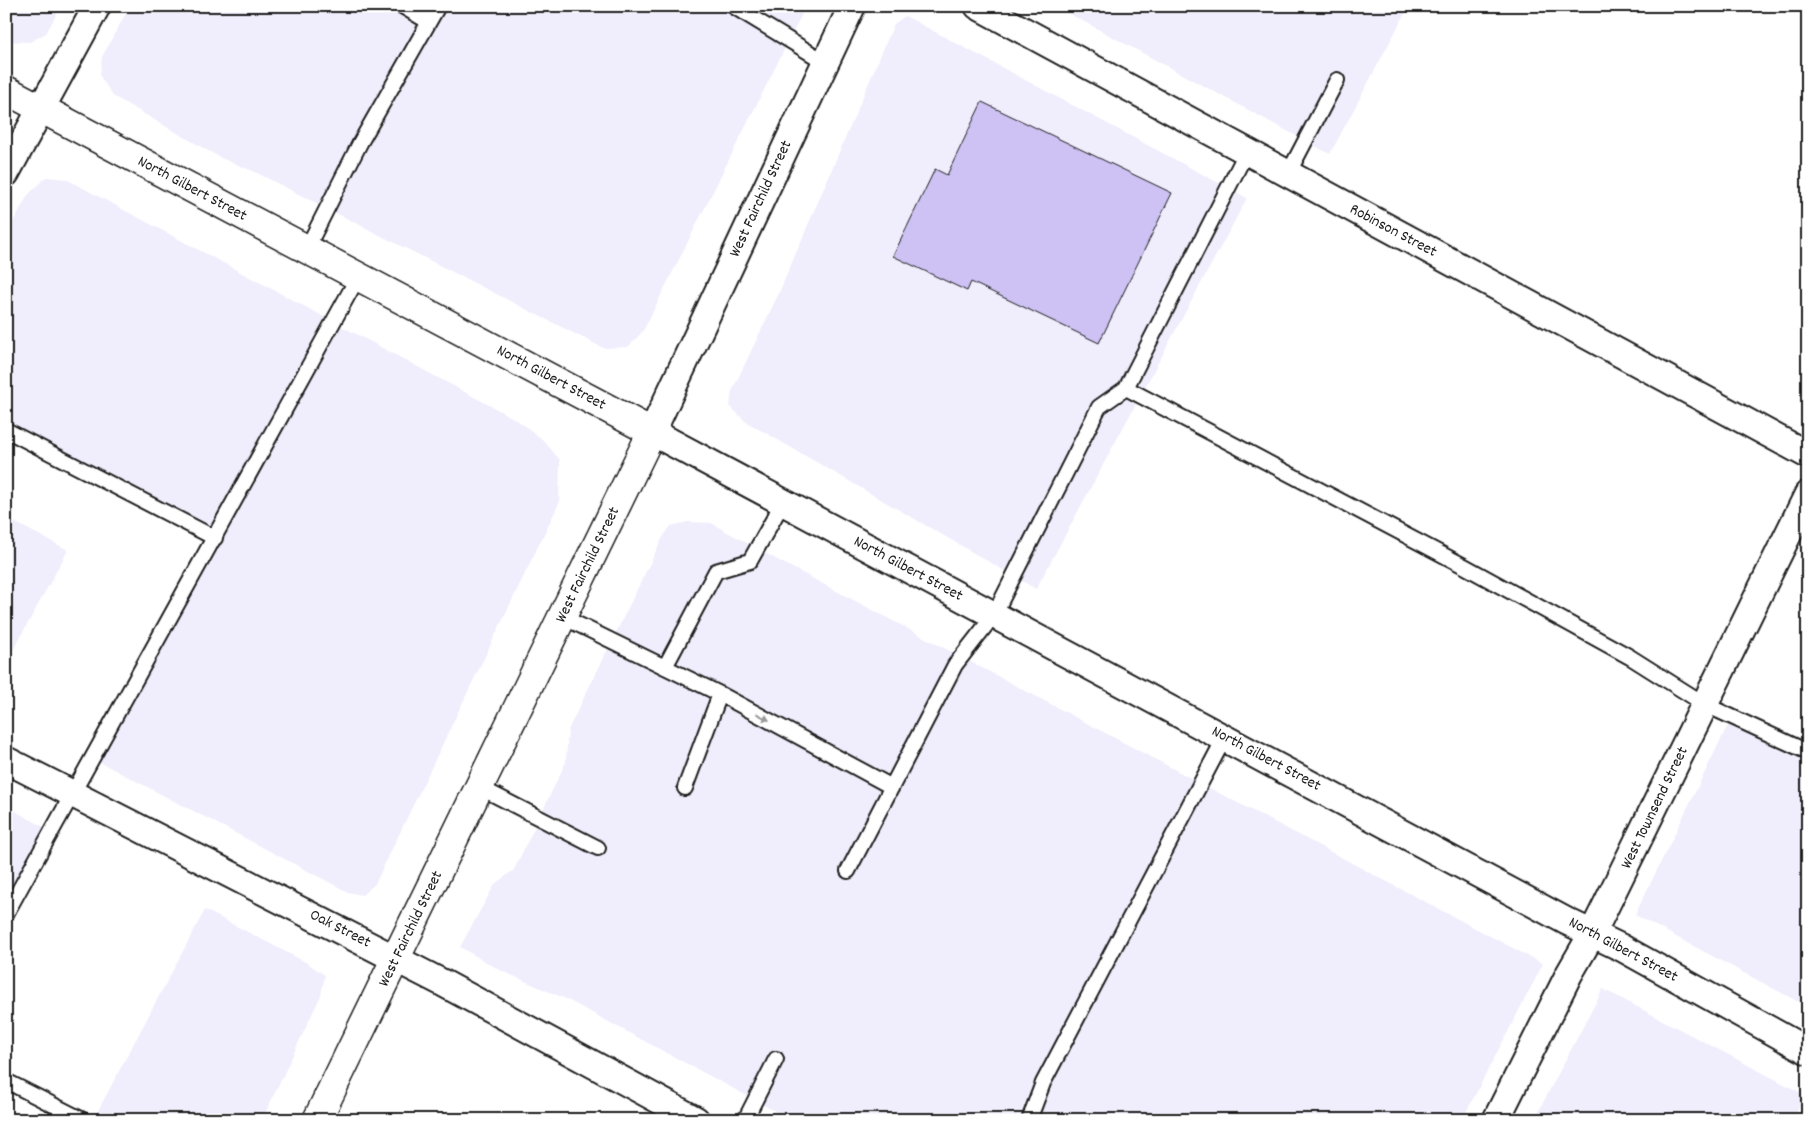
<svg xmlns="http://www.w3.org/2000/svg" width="1814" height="1126" viewBox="0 0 1814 1126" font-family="Dekko,sans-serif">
<rect width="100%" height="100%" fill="#fff"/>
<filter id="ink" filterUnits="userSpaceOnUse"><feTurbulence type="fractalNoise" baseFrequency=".02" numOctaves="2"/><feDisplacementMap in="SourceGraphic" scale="10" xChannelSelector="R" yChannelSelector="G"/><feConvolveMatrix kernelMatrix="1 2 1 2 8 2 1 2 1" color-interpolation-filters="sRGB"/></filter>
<g filter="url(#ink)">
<path fill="#f0edfc" d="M6 6H61L46 33 30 42 6 41Z
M130 6H806L643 331 628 347 603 348 253 171 221 158 113 96 100 76 102 57Z
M1055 6H1409L1330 154Z
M905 16 1247 198 1036 589 745 421 730 406 732 391 779 293 894 24Z
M46 177 66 179 517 420 542 439 560 460 559 503 375 884 362 895 348 892 94 759 215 538 6 430V235L28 195Z
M6 518 68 550 6 663Z
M688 522 711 523 785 564 1543 964 1462 1120H792L566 999 502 971 460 947 495 884 514 870 566 762 568 730 663 537 671 526Z
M1732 717 1808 752V1007L1635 915Z
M6 806 53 832 6 914Z
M205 910 307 963 325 975 321 995 262 1120H93Z
M1603 989 1805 1095 1792 1120H1534Z"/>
<path fill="#cec2f4" stroke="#1c1c1c" d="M982 102 1172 193 1099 343 971 282 967 291 893 256 935 169 947 175Z"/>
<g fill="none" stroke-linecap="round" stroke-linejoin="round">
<g stroke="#1c1c1c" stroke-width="18">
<path id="lane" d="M402 6 429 22
M733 6 825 62
M1288 174 1337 80
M306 250 360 143 438 6
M1126 388 1466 567 1630 657 1706 705 1808 752
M6 430 215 538
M563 617 720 694 685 788
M665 667 716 571 750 561 783 502
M720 694 892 787
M479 787 598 848
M848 871 955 665 994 615 1099 407 1126 388 1247 151
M6 914 358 277
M6 1081 83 1120
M745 1120 776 1059
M1029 1120 1043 1083 1225 737"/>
</g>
<g stroke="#1c1c1c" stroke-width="30">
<path id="street" d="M852 6 652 432 1566 921 1622 948 1808 1051
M978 6 1808 455
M6 173 97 6
M6 760 443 983 696 1120
M1496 1120 1569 974 1592 934 1808 494"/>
</g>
<g stroke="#1c1c1c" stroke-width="31">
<path id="secondary" d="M6 90 652 432 317 1120"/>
</g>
<use href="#lane" stroke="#fff" stroke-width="14"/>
<use href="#street" stroke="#fff" stroke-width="26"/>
<use href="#secondary" stroke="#fff" stroke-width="28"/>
</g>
<defs><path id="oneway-solid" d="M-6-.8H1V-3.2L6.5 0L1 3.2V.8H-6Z" transform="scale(1.25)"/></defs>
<use fill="#999" href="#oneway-solid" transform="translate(763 717) rotate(28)"/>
</g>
<g text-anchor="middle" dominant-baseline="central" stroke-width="5" stroke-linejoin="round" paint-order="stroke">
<g font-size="16" fill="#1c1c1c" stroke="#fff">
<text transform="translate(192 189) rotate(28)">North Gilbert Street</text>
<text transform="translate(761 199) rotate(-65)">West Fairchild Street</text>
<text transform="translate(1393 231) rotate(28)">Robinson Street</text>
<text transform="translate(551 378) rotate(28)">North Gilbert Street</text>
<text transform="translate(588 565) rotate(-64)">West Fairchild Street</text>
<text transform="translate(908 569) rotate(28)">North Gilbert Street</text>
<text transform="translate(1266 759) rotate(28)">North Gilbert Street</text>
<text transform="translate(1655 808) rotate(-64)">West Townsend Street</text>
<text transform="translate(340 929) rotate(27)">Oak Street</text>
<text transform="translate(411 929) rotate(-64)">West Fairchild Street</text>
<text transform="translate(1623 950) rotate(28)">North Gilbert Street</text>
</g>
</g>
<rect width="1814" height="1126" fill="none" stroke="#fff" stroke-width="25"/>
<rect x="12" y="12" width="1789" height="1101" fill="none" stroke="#1c1c1c" stroke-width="2" filter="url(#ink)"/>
</svg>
